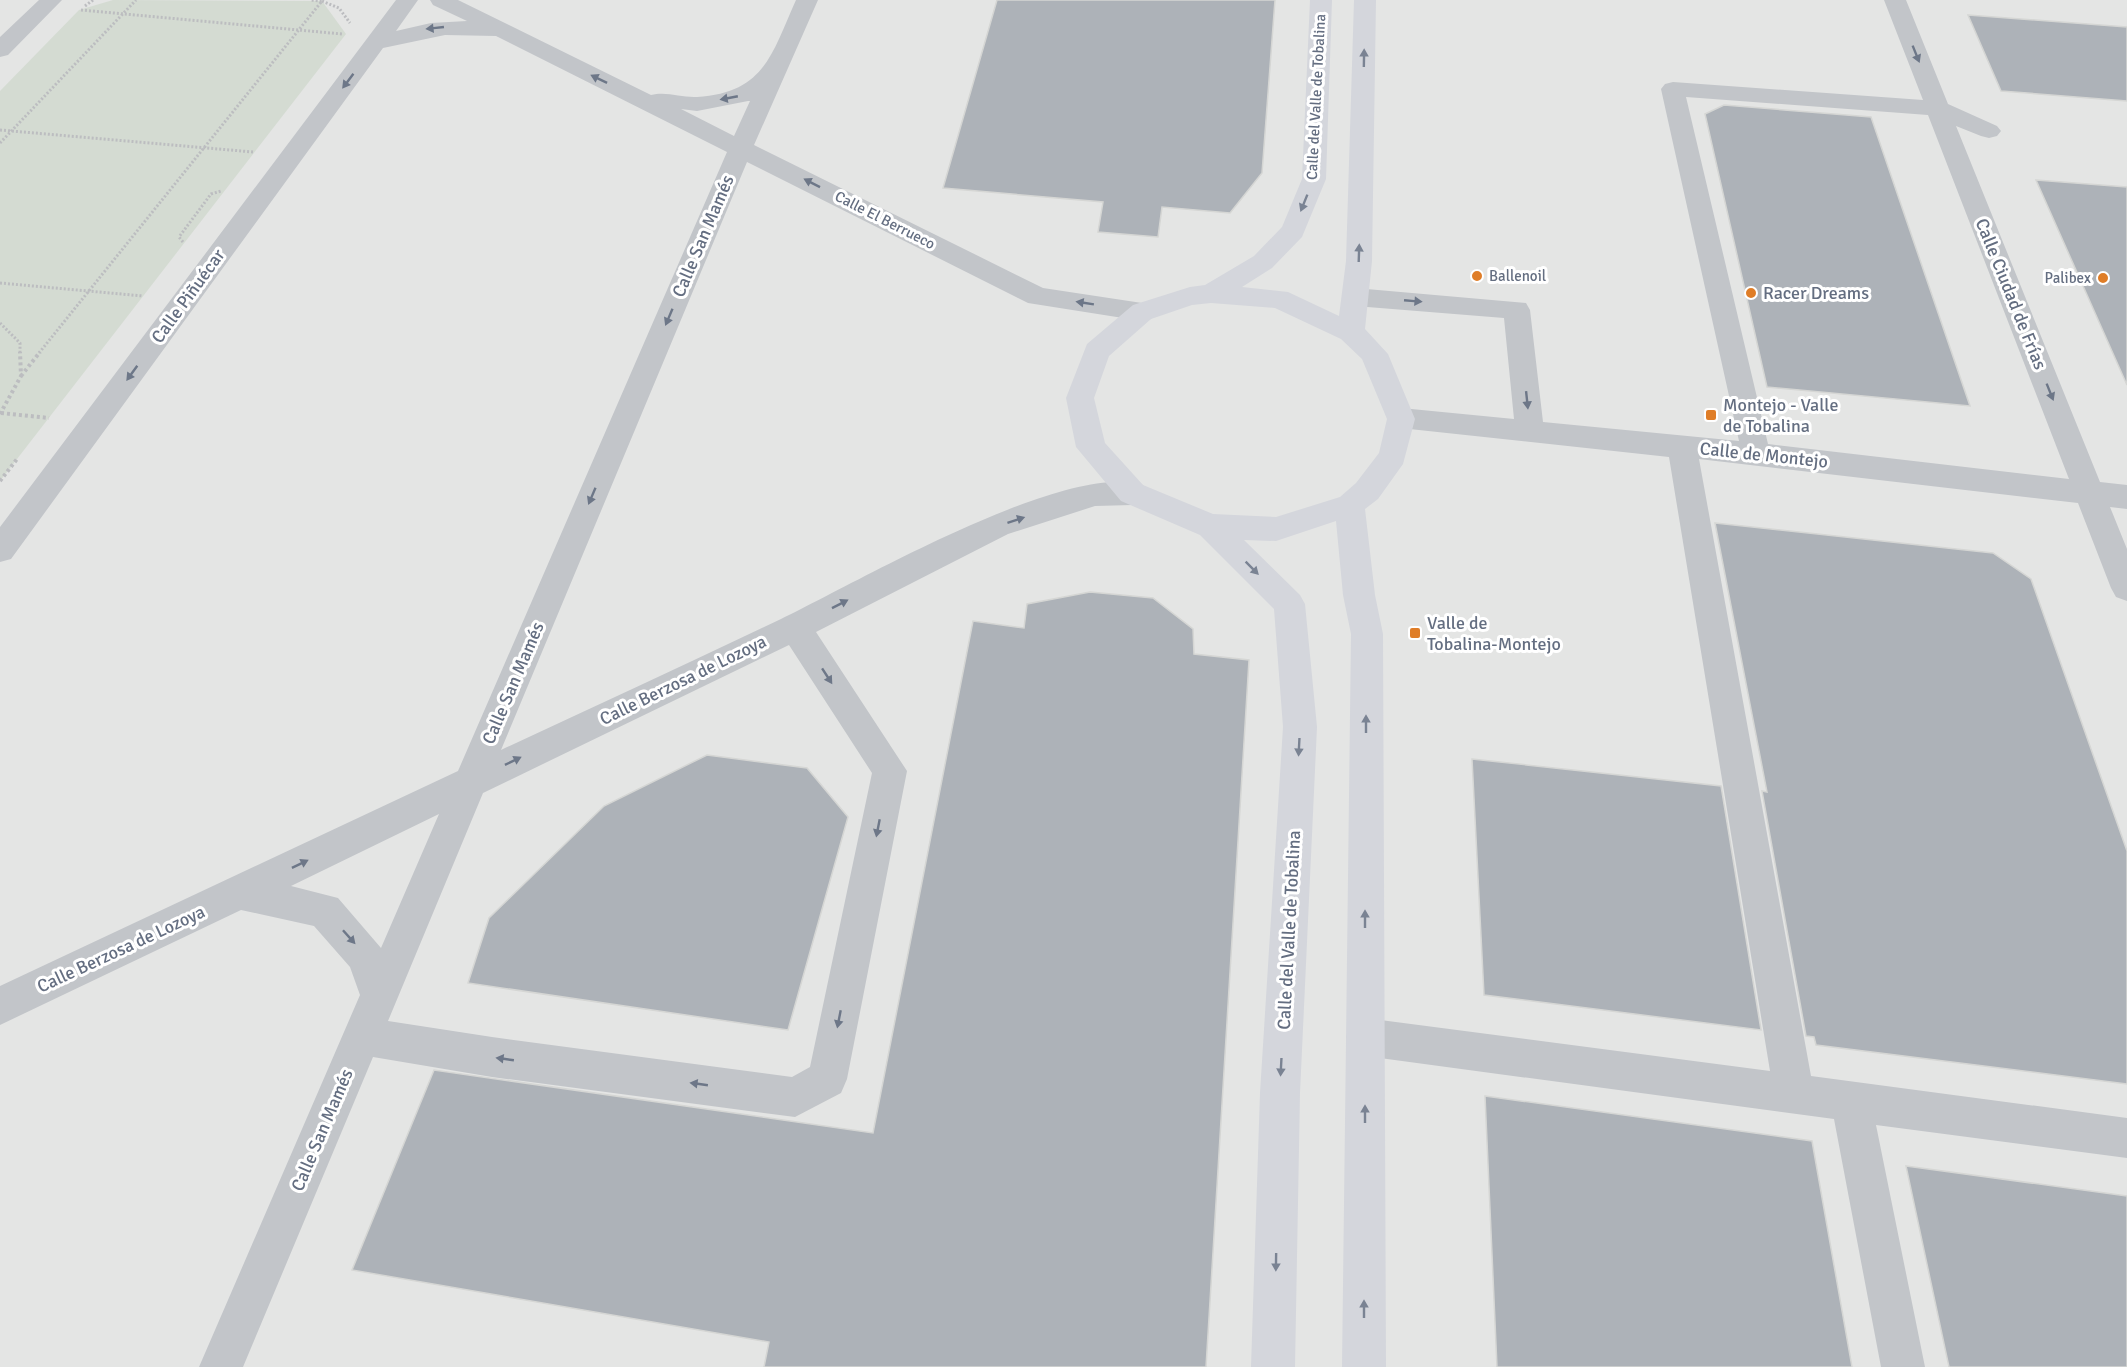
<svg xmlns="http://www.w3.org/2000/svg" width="2127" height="1367" viewBox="0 0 2127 1367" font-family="Signika,sans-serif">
<rect width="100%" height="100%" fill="#f4f5f1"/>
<path fill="#e4e5e4" d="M0 0H2127V1367H0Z"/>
<path fill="#d4dbd2" d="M113 0 322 1 346 34 0 481V91L79 10Z"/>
<path fill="#adb2b8" stroke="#d5d6d4" stroke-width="1.5" d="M997 0H1275L1262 173 1230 213 1162 207 1158 237 1098 232 1103 202 943 188Z
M1968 15 2127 27V101L2001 91Z
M1724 105 1871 117 1970 406 1767 387 1705 114Z
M2036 180 2127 187V385Z
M1715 523 1993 553 2031 579 2127 851V1084L1816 1045 1814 1037 1806 1036 1762 791 1767 792Z
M1090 592 1153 598 1193 629 1194 654 1249 660 1206 1367H764L769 1342 352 1270 434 1070 873 1133 973 621 1024 628 1027 604Z
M707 755 807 768 848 817 788 1030 468 983 489 918 604 806Z
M1472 759 1721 786 1761 1030 1484 995Z
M1485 1096 1812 1141 1852 1367H1497Z
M1906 1166 2127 1196V1367H1949Z"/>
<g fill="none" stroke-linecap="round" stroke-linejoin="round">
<path stroke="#bcbdc0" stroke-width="3" stroke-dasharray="2 2" stroke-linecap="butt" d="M322 1 339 8 350 23
M85 6 93 0
M81 10 342 34
M0 130 253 152
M0 143 136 0
M183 242 179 237 211 194 221 191
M0 283 143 296
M0 323 20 343V353
M39 353 322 1 310 0"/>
<path stroke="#bcbdc0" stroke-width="4" stroke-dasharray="3 3" stroke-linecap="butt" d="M21 376 40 352
M1 413 49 418
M0 414 21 376 20 352
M0 481 17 459"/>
<path fill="#c2c5c9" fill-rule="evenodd" d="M39 0H62L8 55 0 57V37Z
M396 0H418L396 31 431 23 467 21 433 5 430 0H458L651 95C667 91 682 98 697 97 765 93 772 53 796 0H818L754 145 1043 288 1142 303 1151 305 1155 312 1151 319 1142 321 1028 303 747 162 501 750C594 707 688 663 781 619 856 583 1067 460 1143 485L1147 493 1143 501 1132 505 1095 506 1008 534 816 632 907 771 847 1079 841 1093 795 1117 492 1077 373 1057 243 1367H199L360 995 350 967 314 926 241 910 0 1025V986L458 771 727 152 496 36 445 35 383 48 11 559 0 562V527ZM748 101H750L734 136 681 109 697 111ZM789 645 872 773 810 1067 792 1077 492 1037 388 1021 483 793ZM439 814 381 948 338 898 291 886Z
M1884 0H1906L1948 104 1997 126 2001 131 1997 136 1989 138 1981 136 1956 126 2100 482 2127 485V509L2110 507 2127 549V601L2116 597 2111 588 2078 503 1699 459 1811 1076 2127 1118V1158L1876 1125 1925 1367H1881L1834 1119 1365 1056 1351 1051 1346 1037 1351 1023 1365 1018 1770 1071 1669 457 1391 427 1387 419 1391 411 1401 408 1514 419 1504 318 1355 306 1346 304 1342 297 1346 290 1355 288 1526 303 1530 310 1543 422 1739 441 1661 89 1665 84 1673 82 1923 100ZM1686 97 1928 115 2069 479 1768 444Z"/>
<path fill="#d4d6dc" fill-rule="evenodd" d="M1310 0H1332L1326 179 1302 237 1272 268 1242 287 1288 292 1339 316 1346 261 1354 0H1376L1372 261 1365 329 1388 354 1415 419 1403 464 1378 499 1365 509 1375 595 1383 634 1386 1367H1342L1351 634 1343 595 1336 521 1276 541 1244 540 1300 595 1305 604 1317 727 1300 1093 1295 1367H1251L1260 1093 1283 727 1274 609 1200 535 1121 501 1076 447 1066 398 1087 344 1133 305 1190 287 1205 285 1254 256 1282 227 1302 179ZM1211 303 1275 308 1341 339 1362 359 1387 419 1379 453 1356 483 1340 497 1276 517 1213 514 1143 485 1105 443 1094 398 1109 356 1151 319 1192 305Z"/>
</g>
<defs><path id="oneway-solid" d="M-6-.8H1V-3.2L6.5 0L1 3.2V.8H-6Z" transform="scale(1.5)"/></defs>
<g fill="#6d7788">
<use href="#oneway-solid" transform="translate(435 28) rotate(174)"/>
<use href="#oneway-solid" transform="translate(1916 54) rotate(68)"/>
<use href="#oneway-solid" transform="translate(599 79) rotate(-154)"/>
<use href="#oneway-solid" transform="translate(348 81) rotate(127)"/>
<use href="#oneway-solid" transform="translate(729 98) rotate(169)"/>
<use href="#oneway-solid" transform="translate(812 183) rotate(-153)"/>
<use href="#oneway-solid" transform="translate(1413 301) rotate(5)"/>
<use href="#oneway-solid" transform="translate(1085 303) rotate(-171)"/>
<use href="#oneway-solid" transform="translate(669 317) rotate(113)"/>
<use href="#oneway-solid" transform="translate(132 373) rotate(126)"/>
<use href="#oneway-solid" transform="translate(2050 392) rotate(68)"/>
<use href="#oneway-solid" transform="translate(1527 400) rotate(84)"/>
<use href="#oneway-solid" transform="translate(592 496) rotate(113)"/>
<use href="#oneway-solid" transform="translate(1016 520) rotate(-18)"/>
<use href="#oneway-solid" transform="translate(840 604) rotate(-27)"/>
<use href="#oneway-solid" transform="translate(827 676) rotate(57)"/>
<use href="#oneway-solid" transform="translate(513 761) rotate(-26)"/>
<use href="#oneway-solid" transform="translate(878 828) rotate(101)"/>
<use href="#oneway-solid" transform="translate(300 864) rotate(-26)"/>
<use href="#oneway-solid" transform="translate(349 937) rotate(48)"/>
<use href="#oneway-solid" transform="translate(839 1019) rotate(101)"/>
<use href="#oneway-solid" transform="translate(505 1059) rotate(-172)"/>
<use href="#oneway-solid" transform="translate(699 1084) rotate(-172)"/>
</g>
<g fill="#7a8393">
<use href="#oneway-solid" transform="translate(1364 58) rotate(-89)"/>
<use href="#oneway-solid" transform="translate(1304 203) rotate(112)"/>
<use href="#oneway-solid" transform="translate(1359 253) rotate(-88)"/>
<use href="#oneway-solid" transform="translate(1252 568) rotate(45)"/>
<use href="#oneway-solid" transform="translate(1366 724) rotate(-90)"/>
<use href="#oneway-solid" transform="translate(1299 747) rotate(93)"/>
<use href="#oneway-solid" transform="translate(1365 919) rotate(-90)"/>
<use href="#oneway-solid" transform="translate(1281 1067) rotate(93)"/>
<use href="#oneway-solid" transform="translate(1365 1114) rotate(-90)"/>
<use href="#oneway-solid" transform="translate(1276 1262) rotate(91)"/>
<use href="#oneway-solid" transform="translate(1364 1309) rotate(-90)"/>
</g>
<g fill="#df7d27" stroke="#fff" stroke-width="2">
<circle cx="1477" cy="276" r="6"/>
<circle cx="2103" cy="278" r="6"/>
<circle cx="1751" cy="293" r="6"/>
<rect x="1705" y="409" width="12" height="12" rx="3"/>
<rect x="1409" y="627" width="12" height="12" rx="3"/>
</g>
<g text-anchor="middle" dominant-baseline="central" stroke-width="6" stroke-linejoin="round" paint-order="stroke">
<g font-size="15" fill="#646e81" stroke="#fff">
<text transform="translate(1316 97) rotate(-87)">Calle del Valle de Tobalina</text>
<text transform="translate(885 220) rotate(27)">Calle El Berrueco</text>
</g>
<g font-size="15" fill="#646e81" stroke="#fff" text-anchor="start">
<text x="1489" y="276">Ballenoil</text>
<text x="2091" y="278" text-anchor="end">Palibex</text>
</g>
<g font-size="18" fill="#646e81" stroke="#fff">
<text transform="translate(703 236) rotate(-67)">Calle San Mamés</text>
<text transform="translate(2011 294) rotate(68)">Calle Ciudad de Frías</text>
<text transform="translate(188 296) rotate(-54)">Calle Piñuécar</text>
<text transform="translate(1764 455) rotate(6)">Calle de Montejo</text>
<text transform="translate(683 680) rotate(-26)">Calle Berzosa de Lozoya</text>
<text transform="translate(513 683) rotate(-67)">Calle San Mamés</text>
<text transform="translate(1289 930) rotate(-87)">Calle del Valle de Tobalina</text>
<text transform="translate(121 949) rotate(-25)">Calle Berzosa de Lozoya</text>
<text transform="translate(322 1130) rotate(-67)">Calle San Mamés</text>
</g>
<g font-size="18" fill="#646e81" stroke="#fff" text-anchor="start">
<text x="1763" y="293">Racer Dreams</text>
<text x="1723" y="405">Montejo - Valle<tspan x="1723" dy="21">de Tobalina</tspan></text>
<text x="1427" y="623">Valle de<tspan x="1427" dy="21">Tobalina-Montejo</tspan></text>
</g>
</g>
</svg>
